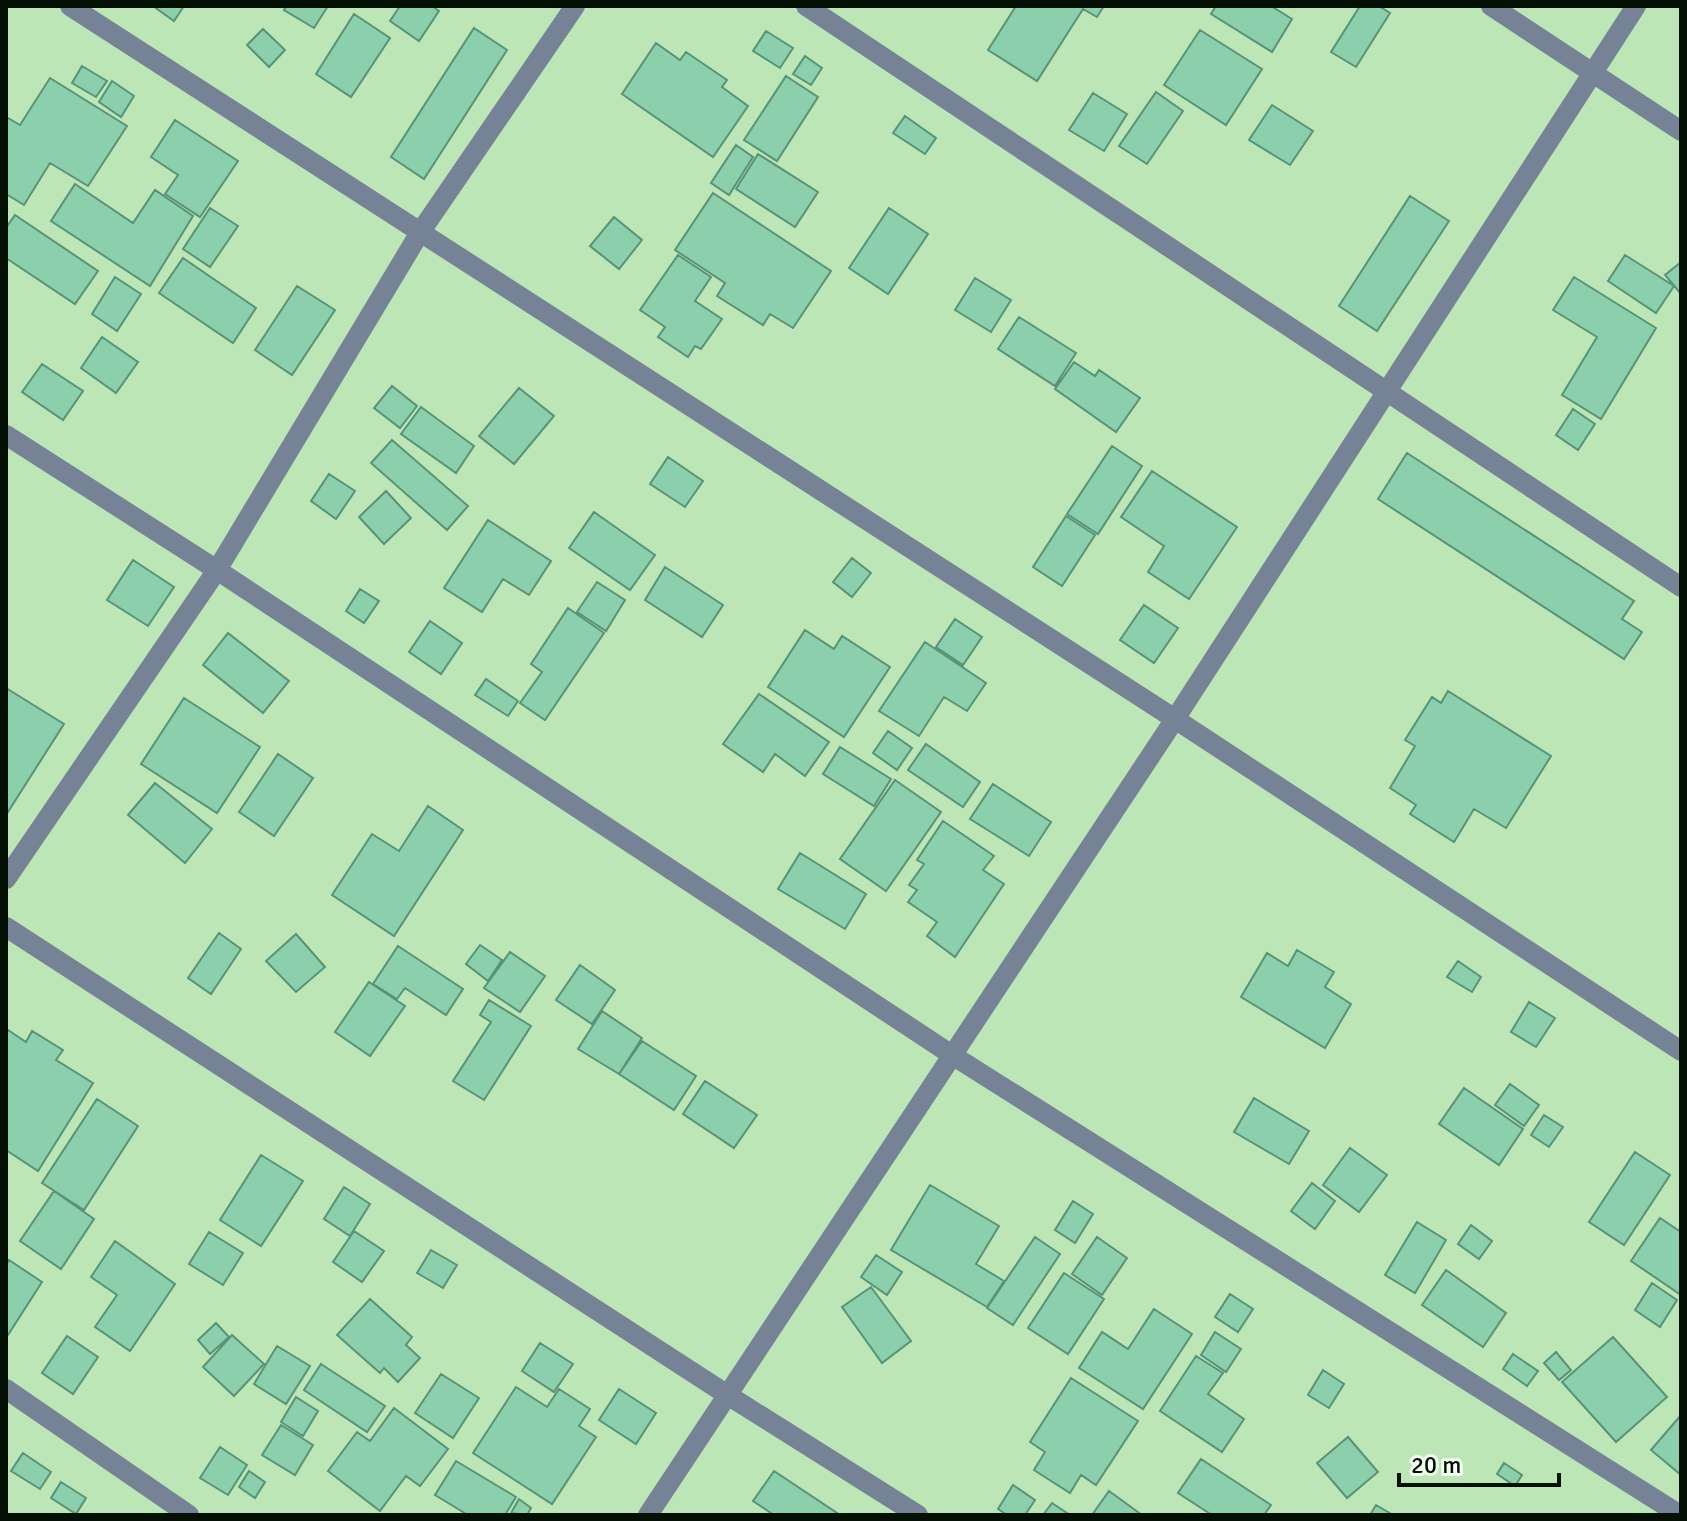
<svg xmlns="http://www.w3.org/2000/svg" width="1687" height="1521" viewBox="0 0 1687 1521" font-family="Signika,sans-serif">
<rect width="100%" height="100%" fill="#bde6b7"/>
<path fill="#8ccfad" stroke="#599377" stroke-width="2" d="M153 6H184L174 21Z
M286 6H328L314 28 284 10Z
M400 6H432L439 11 419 41 390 21Z
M1016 6H1104L1097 17 1083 9 1037 81 988 50Z
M1216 6H1271L1292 19 1272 52 1211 14Z
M1360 6H1379L1390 13 1356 67 1331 52Z
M354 14 390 38 351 97 316 74Z
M474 28 507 50 424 179 391 157Z
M263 29 285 50 269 67 247 45Z
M1200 30 1262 69 1226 125 1164 85Z
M766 31 793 48 780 68 753 51Z
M656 43 680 60 686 52 727 80 722 87 748 106 713 157 622 94Z
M805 56 822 68 811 85 793 74Z
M82 66 107 81 96 97 72 83Z
M786 76 818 97 777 161 744 140Z
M50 78 127 126 88 186 50 163 24 205 6 194V117L20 125Z
M112 81 134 96 121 117 99 102Z
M1156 92 1183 111 1147 164 1119 146Z
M1093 93 1127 114 1104 151 1069 130Z
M1272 105 1313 131 1290 165 1249 140Z
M905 116 936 138 925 154 893 133Z
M175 120 238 161 200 217 165 194 178 175 151 157Z
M736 145 753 157 729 195 711 183Z
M758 154 818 192 795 227 736 189Z
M75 184 133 223 155 190 193 216 150 286 51 221Z
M713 193 831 271 793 328 770 314 763 325 717 296 725 283 675 250Z
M1410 196 1449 221 1377 331 1339 306Z
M210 208 238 226 210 267 183 249Z
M889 208 928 234 888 294 849 268Z
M15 215 98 271 75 304 6 258V228Z
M614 217 642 240 619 269 590 246Z
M678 255 711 277 695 301 722 319 701 349 695 346 688 357 658 337 665 327 640 310Z
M1625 255 1674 286 1656 313 1608 281Z
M183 258 256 308 233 343 159 293Z
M1681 262V294L1665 275Z
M115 277 141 294 117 331 92 314Z
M1574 277 1656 328 1601 419 1562 395 1597 337 1553 310Z
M975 278 1011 300 991 332 955 310Z
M297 286 335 310 292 375 255 350Z
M1019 317 1076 353 1055 386 998 349Z
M102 337 138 362 116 393 81 368Z
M1074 362 1095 376 1099 370 1140 398 1116 432 1055 389Z
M42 364 83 391 63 420 22 392Z
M392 386 417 406 400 428 374 408Z
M519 388 554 416 514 464 479 436Z
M421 407 474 446 456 473 401 434Z
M1573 409 1595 424 1578 450 1556 435Z
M392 440 468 506 447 530 371 463Z
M1112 446 1142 466 1098 534 1067 514Z
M1407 453 1634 601 1622 619 1642 632 1624 659 1378 499Z
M668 457 703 481 685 507 650 484Z
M1152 471 1237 527 1189 599 1148 572 1164 546 1121 517Z
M329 474 355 491 336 519 311 501Z
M386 491 411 518 384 544 359 517Z
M594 512 655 555 630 590 569 548Z
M1066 516 1095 535 1062 586 1033 567Z
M488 520 551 561 529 595 503 579 482 612 444 588Z
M852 558 871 573 852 597 833 582Z
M133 560 174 587 148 626 107 600Z
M665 567 723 605 702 637 645 600Z
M597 582 625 600 606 631 577 612Z
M360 589 379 601 364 623 346 611Z
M1144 605 1178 628 1154 663 1120 640Z
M568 608 604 633 545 720 520 703 542 672 531 664Z
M955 619 982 637 963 665 936 647Z
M430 621 462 643 441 674 409 652Z
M805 630 834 649 842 636 890 667 844 737 768 687Z
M228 633 289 681 263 713 203 665Z
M925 642 986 683 967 711 944 697 919 736 879 711Z
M486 679 518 701 508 716 475 695Z
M6 688 64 724 6 815Z
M1448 691 1551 756 1506 828 1474 809 1454 842 1410 814 1416 805 1390 788 1415 746 1405 740 1432 697 1441 703Z
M759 694 829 742 805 776 775 754 763 772 723 744Z
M184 698 260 747 217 813 141 764Z
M888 731 912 748 897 770 873 753Z
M926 744 980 782 963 807 908 770Z
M840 747 891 779 874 806 823 774Z
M278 754 313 778 274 836 239 812Z
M895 780 941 812 886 891 840 859Z
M155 783 212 829 185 863 128 815Z
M993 784 1051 822 1029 856 970 819Z
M428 806 463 830 394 936 332 895 372 834 399 851Z
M943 821 994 856 983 870 1004 884 955 957 927 936 937 922 908 902 917 890 909 885 924 864 917 860Z
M800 853 866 894 845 929 778 889Z
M219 933 241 949 211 994 188 978Z
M296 934 325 967 296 992 266 961Z
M480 945 502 960 488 981 466 964Z
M398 946 463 989 446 1015 405 988 397 999 373 984Z
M1297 950 1334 972 1325 987 1351 1004 1325 1048 1241 997 1267 953 1288 966Z
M510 952 545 976 520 1012 484 988Z
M1458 961 1481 977 1472 992 1447 977Z
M580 965 615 990 592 1024 556 1000Z
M369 982 405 1006 370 1056 335 1032Z
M489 1000 531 1026 484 1100 453 1081 491 1022 480 1015Z
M1529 1002 1555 1018 1536 1047 1511 1032Z
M602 1011 642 1038 619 1074 578 1049Z
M8 1030 26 1042 32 1031 63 1050 56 1060 93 1083 38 1171 6 1150V1034Z
M642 1041 696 1076 674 1110 619 1074Z
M705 1081 757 1115 734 1148 683 1114Z
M1510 1084 1539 1105 1524 1126 1495 1105Z
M1464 1088 1523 1129 1499 1165 1439 1124Z
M1254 1098 1309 1131 1289 1164 1234 1132Z
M97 1099 138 1126 84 1210 42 1183Z
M1544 1115 1563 1127 1549 1147 1531 1135Z
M1350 1148 1387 1175 1359 1212 1323 1185Z
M1635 1152 1670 1175 1624 1245 1589 1222Z
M261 1155 303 1181 261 1246 220 1220Z
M1312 1183 1335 1201 1315 1229 1291 1211Z
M930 1185 999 1226 976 1264 1004 1281 987 1307 891 1250Z
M344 1187 370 1204 350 1236 324 1219Z
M54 1191 94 1219 61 1269 20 1241Z
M1073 1201 1093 1214 1075 1243 1055 1230Z
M1660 1218 1681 1232V1295L1631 1261Z
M1417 1222 1446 1240 1415 1293 1385 1275Z
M1471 1225 1492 1241 1479 1259 1458 1244Z
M354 1231 384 1251 362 1282 333 1262Z
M209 1232 243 1253 223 1285 189 1264Z
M1035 1237 1060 1254 1013 1325 987 1308Z
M1097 1237 1127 1258 1102 1295 1072 1274Z
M115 1241 175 1284 130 1351 95 1327 117 1295 91 1277Z
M431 1250 457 1265 443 1288 417 1273Z
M876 1255 902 1272 887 1295 861 1277Z
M9 1260 42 1282 6 1338V1265Z
M1446 1270 1506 1313 1483 1347 1422 1305Z
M1064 1273 1104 1299 1068 1354 1028 1328Z
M1652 1283 1677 1300 1660 1327 1635 1310Z
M871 1287 911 1341 882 1363 842 1307Z
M1230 1294 1253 1309 1238 1332 1215 1317Z
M370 1299 412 1337 406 1345 420 1358 398 1382 384 1368 380 1373 337 1335Z
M1154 1309 1192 1334 1143 1409 1079 1368 1102 1332 1128 1349Z
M216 1323 229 1337 210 1354 198 1340Z
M1215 1332 1241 1349 1226 1372 1201 1355Z
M232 1335 264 1364 234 1396 203 1367Z
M67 1336 98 1357 73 1394 42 1373Z
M1613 1337 1667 1397 1616 1442 1562 1382Z
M540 1343 573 1364 554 1392 522 1371Z
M277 1346 310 1366 286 1404 254 1384Z
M1556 1352 1571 1370 1559 1380 1544 1363Z
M1513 1354 1538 1371 1527 1386 1503 1369Z
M1196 1356 1223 1373 1208 1394 1244 1419 1222 1452 1160 1411Z
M321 1364 385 1406 367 1432 304 1390Z
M1323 1370 1344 1384 1329 1408 1308 1395Z
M441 1374 479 1398 453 1438 415 1413Z
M1071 1378 1138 1421 1096 1485 1081 1475 1070 1493 1034 1470 1045 1452 1030 1442Z
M516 1387 547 1407 559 1389 590 1409 579 1426 596 1437 552 1504 473 1453Z
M619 1389 656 1413 636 1444 599 1420Z
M296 1397 318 1411 303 1436 281 1422Z
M394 1408 448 1449 420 1486 406 1476 380 1511 328 1471 357 1432 370 1441Z
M1681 1415V1475L1651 1450Z
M281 1425 313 1445 295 1475 262 1455Z
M1348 1437 1378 1472 1347 1498 1317 1463Z
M220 1447 247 1465 228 1495 200 1478Z
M23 1453 51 1472 40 1489 11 1471Z
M1201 1459 1271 1505 1264 1515H1212L1178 1493Z
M456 1461 516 1497 505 1515H468L435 1495Z
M1504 1463 1522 1475 1515 1486 1497 1474Z
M249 1471 265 1482 255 1498 239 1487Z
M774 1471 837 1513 835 1515H774L753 1501Z
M61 1482 86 1498 76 1514 51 1498Z
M1013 1485 1035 1500 1025 1515H1007L998 1509Z
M1109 1491 1142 1515H1092Z
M519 1499 531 1508 527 1515 511 1513Z
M1052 1503 1070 1515H1043Z
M1376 1505 1393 1515H1370Z"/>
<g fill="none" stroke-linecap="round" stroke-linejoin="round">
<path stroke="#768296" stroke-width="20" d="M70 6 1175 719 1681 1051
M806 6 1681 587
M1491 6 1681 131
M6 435 217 570 952 1055 1680 1515
M6 879 217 570 419 234 575 6
M6 927 726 1394 918 1515
M6 1389 189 1515
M648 1515 1175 719 1636 6"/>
</g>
<rect width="1687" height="1521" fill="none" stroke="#031003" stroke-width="16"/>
<path d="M1399 1473v12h160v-12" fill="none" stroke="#031003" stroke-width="4"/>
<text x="1411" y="1473" font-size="24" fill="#031003" stroke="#f1fef0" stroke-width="6" paint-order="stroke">20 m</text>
</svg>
